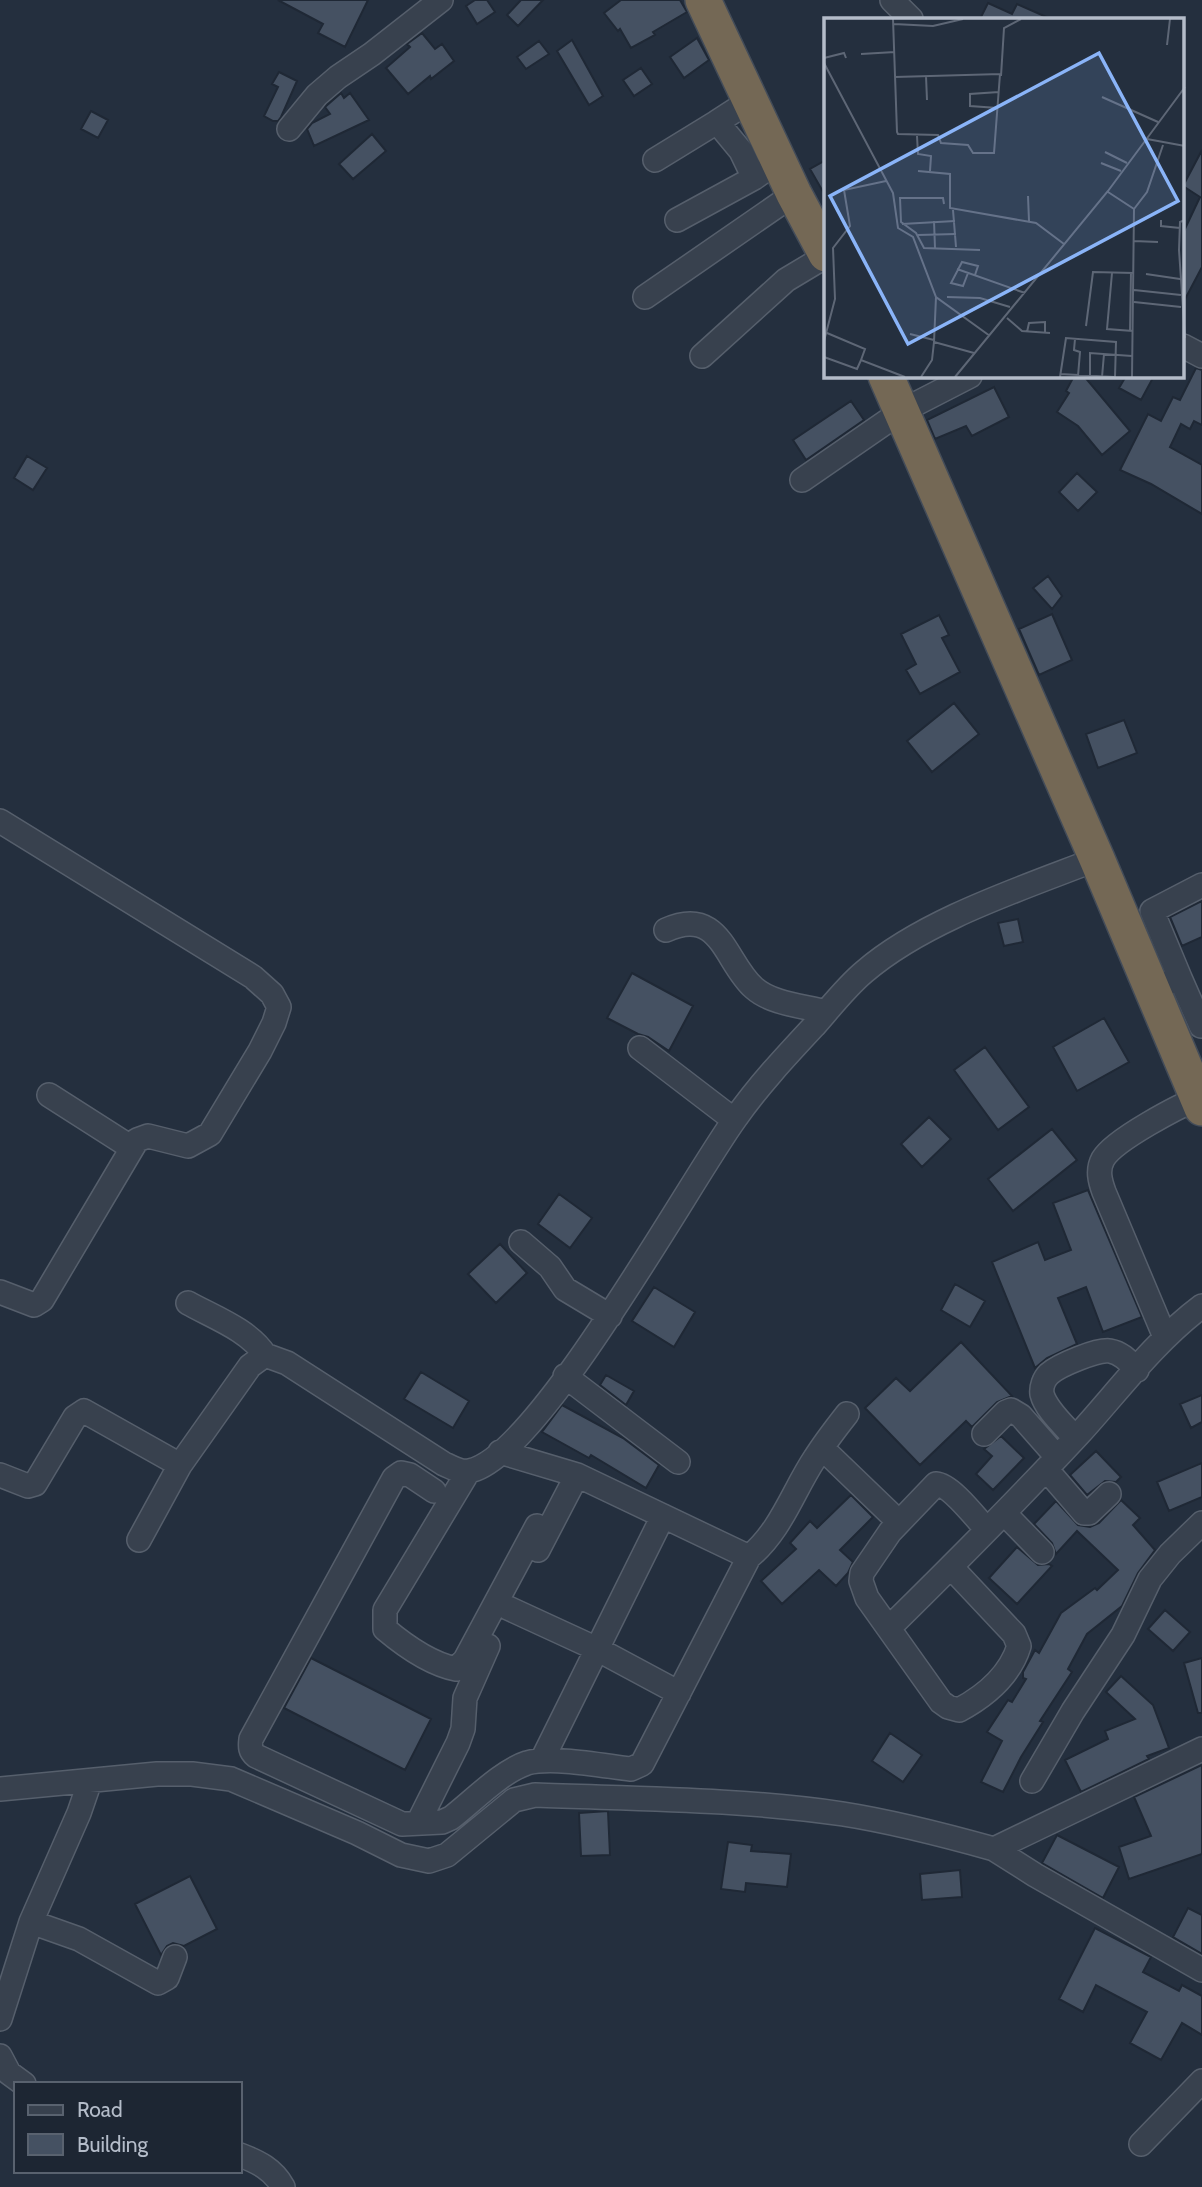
<svg xmlns="http://www.w3.org/2000/svg" width="1202" height="2187" viewBox="0 0 1202 2187" font-family="Cabin,sans-serif">
<rect width="100%" height="100%" fill="#242f3e"/>
<path fill="#455162" stroke="#1f2835" stroke-width="2" d="M278 0H368L345 47 318 33 323 24Z
M475 0H487L495 12 477 24 466 6Z
M521 0H543L518 26 507 15Z
M621 0H680L687 12 653 32 655 35 631 48 620 29 618 31 604 13Z
M988 3 1012 14 1017 4 1051 19H980Z
M422 33 435 49 442 44 454 61 431 79 430 76 408 94 386 68 410 47 407 44Z
M697 38 709 60 684 78 670 57Z
M572 40 603 96 589 105 557 51Z
M539 41 549 54 526 69 517 57Z
M641 68 652 84 634 96 623 80Z
M279 72 297 81 281 117 278 121H273L264 116 278 87 272 84Z
M341 93 344 98 350 93 369 120 314 146 307 129 312 123 330 114 325 107Z
M91 111 108 120 98 138 81 129Z
M372 134 386 151 353 179 339 164Z
M1202 150V267L1183 303V233L1200 197 1183 186Z
M826 160V197L810 169Z
M1196 368 1202 370V425L1194 421 1190 429 1181 424 1170 447 1202 465V514L1151 484 1120 470 1148 414 1161 421 1173 397 1180 400Z
M1074 376H1084L1130 431 1102 455 1078 426 1057 412 1069 393 1066 391Z
M1126 376H1154L1141 400 1119 388Z
M994 387 1009 417 972 436 966 426 935 439 927 420Z
M851 401 864 420 806 460 793 440Z
M27 456 47 468 33 490 14 478Z
M1077 473 1097 492 1078 511 1059 492Z
M1048 576 1062 596 1052 609 1033 588Z
M1052 614 1072 660 1039 675 1019 629Z
M939 615 949 635 942 638 960 672 920 694 906 670 916 664 901 634Z
M954 703 979 734 932 772 907 741Z
M1124 720 1137 753 1098 768 1086 734Z
M1202 901V937L1182 946 1170 917Z
M1018 919 1023 942 1004 946 998 923Z
M632 973 693 1006 669 1051 648 1037 638 1034 607 1018Z
M1104 1018 1129 1062 1077 1091 1053 1047Z
M985 1047 1029 1107 998 1130 954 1070Z
M929 1117 951 1139 922 1167 901 1144Z
M1052 1129 1077 1160 1013 1211 988 1179Z
M1088 1190 1142 1317 1103 1332 1086 1287 1058 1298 1077 1344 1047 1358 1035 1368 992 1262 1038 1242 1045 1260 1071 1250 1053 1203Z
M559 1194 592 1218 570 1248 538 1224Z
M500 1244 527 1273 496 1303 468 1274Z
M955 1284 985 1301 970 1327 941 1310Z
M654 1287 695 1312 674 1347 632 1321Z
M961 1342 1012 1396 997 1402 972 1427 966 1421 920 1465 865 1408 896 1378 910 1391Z
M421 1372 469 1401 453 1428 404 1399Z
M606 1375 634 1391 626 1405 600 1385Z
M1202 1395V1422L1191 1428 1180 1404Z
M562 1405 623 1438 659 1465 646 1488 591 1455 589 1458 542 1432Z
M1001 1436 1024 1458 993 1490 976 1474 992 1456 984 1449Z
M1096 1451 1121 1477 1116 1482 1105 1481 1087 1495 1070 1475Z
M1202 1463V1497L1169 1511 1157 1482Z
M851 1495 873 1517 840 1550 853 1562 848 1573 836 1586 819 1570 782 1604 761 1581 796 1549 790 1543 810 1521 817 1528Z
M1121 1500 1140 1518 1133 1525 1155 1550 1138 1573 1122 1606 1087 1634 1068 1669 1072 1672 1040 1721 1043 1722 1021 1757 1003 1792 981 1782 1002 1741 987 1732 1008 1700 1012 1702 1026 1679 1023 1678V1672L1035 1650 1039 1653 1061 1613 1095 1588 1097 1590 1118 1570 1077 1531 1056 1554 1052 1543 1034 1524 1056 1501 1078 1525 1090 1527 1099 1523Z
M1017 1547 1038 1565 1049 1564 1052 1566 1017 1604 989 1578Z
M1165 1610 1190 1632 1173 1651 1148 1629Z
M311 1658 431 1719 405 1770 284 1708Z
M1202 1658V1713H1198L1184 1663Z
M1121 1676 1153 1705 1169 1748 1147 1756 1149 1759 1081 1792 1065 1760 1108 1739 1105 1731 1135 1719 1106 1692Z
M890 1733 922 1755 903 1782 872 1761Z
M1202 1765V1854L1129 1879 1119 1847 1151 1836 1134 1797Z
M608 1811 610 1855 581 1856 579 1813Z
M1057 1835 1119 1867 1103 1898 1042 1863Z
M728 1842 752 1845 751 1851 791 1854 787 1887 746 1883 745 1892 721 1889Z
M960 1870 962 1897 922 1900 920 1874Z
M190 1876 217 1929 184 1946 173 1943 167 1946 161 1955 135 1904Z
M1188 1908 1202 1915V1954L1173 1937Z
M1095 1928 1151 1957 1143 1972 1179 1991 1182 1985 1202 1996V2035L1182 2023 1161 2060 1130 2043 1147 2012 1096 1985 1083 2012 1059 1999Z"/>
<g fill="none" stroke-linecap="round" stroke-linejoin="round">
<g stroke="#565f6c" stroke-width="26">
<path id="minor" d="M892 0 911 19
M751 100 717 122 741 151 754 178 778 161
M289 129 317 95 338 77 372 54 441 0
M655 160 717 122
M677 220 754 178
M645 297 794 194
M1183 346 1202 356
M702 356 786 280 826 256
M802 480 902 411 970 376
M0 821 253 977 272 994 279 1007 274 1023 260 1051 210 1134 188 1146 148 1136 137 1140 42 1300 34 1305 0 1292
M666 930C721 905 725 963 754 988 772 1004 804 1006 826 1012
M1180 978 1152 911 1202 885
M1168 983 1180 978 1201 1026
M640 1048 734 1120
M49 1095 132 1148
M521 1242 550 1267 565 1289 610 1316
M188 1303C213 1317 249 1330 265 1355
M1165 1337 1104 1192C1100 1181 1097 1170 1103 1159 1114 1140 1180 1105 1202 1097
M565 1376 678 1462
M984 1434 1006 1412 1011 1410 1021 1416 1057 1457
M1075 1438C1065 1426 1046 1410 1042 1394 1041 1387 1044 1379 1049 1374 1059 1365 1098 1349 1110 1351 1122 1353 1129 1362 1137 1370
M822 1448 899 1522
M500 1452 577 1475 749 1557
M1046 1469 1084 1513H1089L1109 1494
M468 1472 385 1610V1629C404 1645 431 1664 456 1669L465 1660 537 1526
M0 1475 28 1486 35 1484 75 1417 84 1411 180 1465
M434 1491 410 1475 401 1473 394 1478 251 1739C250 1747 250 1751 256 1756L402 1824 442 1822 451 1818C473 1801 502 1771 527 1763 553 1756 604 1766 631 1769L642 1764 749 1557C781 1531 793 1491 815 1458 825 1442 836 1428 847 1414
M1004 1513 1042 1552
M139 1540 180 1465 250 1366 265 1355 287 1363 444 1464C452 1467 460 1473 469 1471 538 1458 688 1184 735 1119 758 1086 786 1056 814 1026 830 1008 846 987 864 972 924 920 1023 888 1097 859
M538 1550 577 1475
M951 1567 1014 1634 1019 1646C1010 1675 985 1696 959 1710L948 1707 941 1702 867 1598 861 1581 862 1573 890 1532 936 1484C951 1485 976 1518 987 1530
M508 1608 597 1649 679 1693
M889 1628C954 1564 1018 1500 1080 1433 1119 1390 1155 1341 1202 1306
M542 1760 663 1516
M1032 1781 1073 1711 1123 1635 1150 1579 1170 1554 1202 1523
M0 1789 157 1774H192L231 1779 357 1833 401 1855 429 1861 447 1855 514 1800 535 1795C637 1799 743 1799 843 1814 894 1822 944 1835 994 1849L1202 1749
M418 1823 458 1743 463 1729 465 1698 488 1646
M994 1849 1035 1875 1202 1970
M31 1922 79 1939 158 1983 167 1978 175 1957
M0 2019 31 1922 79 1813 90 1781
M0 2056 9 2073 24 2084
M1141 2144 1202 2081
M240 2155C258 2162 273 2169 283 2187"/>
</g>
<g stroke="#434c59" stroke-width="38">
<path id="highway" d="M703 0 794 194 826 254
M886 376 1097 859 1202 1108"/>
</g>
<use href="#minor" stroke="#38414e" stroke-width="23"/>
<use href="#highway" stroke="#746855" stroke-width="35"/>
</g>
<g transform="translate(824 18)">
<rect width="360" height="360" fill="#242f3e"/>
<path fill="none" stroke="#5e6776" stroke-width="2" d="M69 1 73 114 74 116 114 117 117 125 144 127 149 135H170L176 56 71 59M70 6 109 8 139 1M343 27 346 1M37 36 71 34M0 40 20 35 22 40M0 45 69 175 74 210 89 219 112 279 166 318M102 58 103 82M177 58 180 10 197 1M278 79 334 104M174 90 146 88V76L175 74M93 118 94 136 107 138 106 153M323 121 361 128M281 134 303 145M277 145 297 153M94 153 126 156V190L212 205 240 226M284 174 310 191 308 359M204 178 205 203M120 186 119 180H76L77 204 92 215 100 230 156 232M310 191 323 174 339 127M129 192 132 229M337 202V208L356 210M361 202 356 204 355 232 361 320M110 203 111 230M78 206 131 203M94 217 132 216M310 223 334 224M133 251 201 275M144 255 139 268 127 265 138 244 154 248 151 257M288 255 283 311 309 313M322 256 356 261M310 272 357 277M112 279 110 324 150 335M123 279 156 280 186 289M310 284 357 289M183 300 198 313 226 315M262 308 269 254 310 255M306 313 307 254M203 314 205 305 221 304V314M3 315 41 331 37 342M86 316 110 322M251 321 250 332 256 334 254 358M0 323 11 281 9 230 26 208 20 172 62 163M0 339 33 351 37 342 81 359M236 356 291 359M97 359 108 342 110 324M131 359 284 173 361 69M236 359 242 320 292 324 291 359M266 359V335L308 338M278 359 280 336"/>
<path fill="#8ab4f8" fill-opacity="0.15" stroke="#8ab4f8" stroke-width="3.5" d="M275 35 354 183 84 326 6 178Z"/>
<rect width="360" height="360" fill="none" stroke="#b4bcc9" stroke-width="3.5"/>
</g>
<rect x="14" y="2082" width="228" height="91" fill="#1d2633" stroke="#59626f" stroke-width="2"/>
<rect x="28" y="2105" width="35" height="10" fill="#38414e" stroke="#59626f" stroke-width="2"/>
<text x="77" y="2117" font-size="21" fill="#b4bcc9">Road</text>
<rect x="28" y="2134" width="35" height="21" fill="#455162" stroke="#59626f" stroke-width="2"/>
<text x="77" y="2152" font-size="21" fill="#b4bcc9">Building</text>
</svg>
